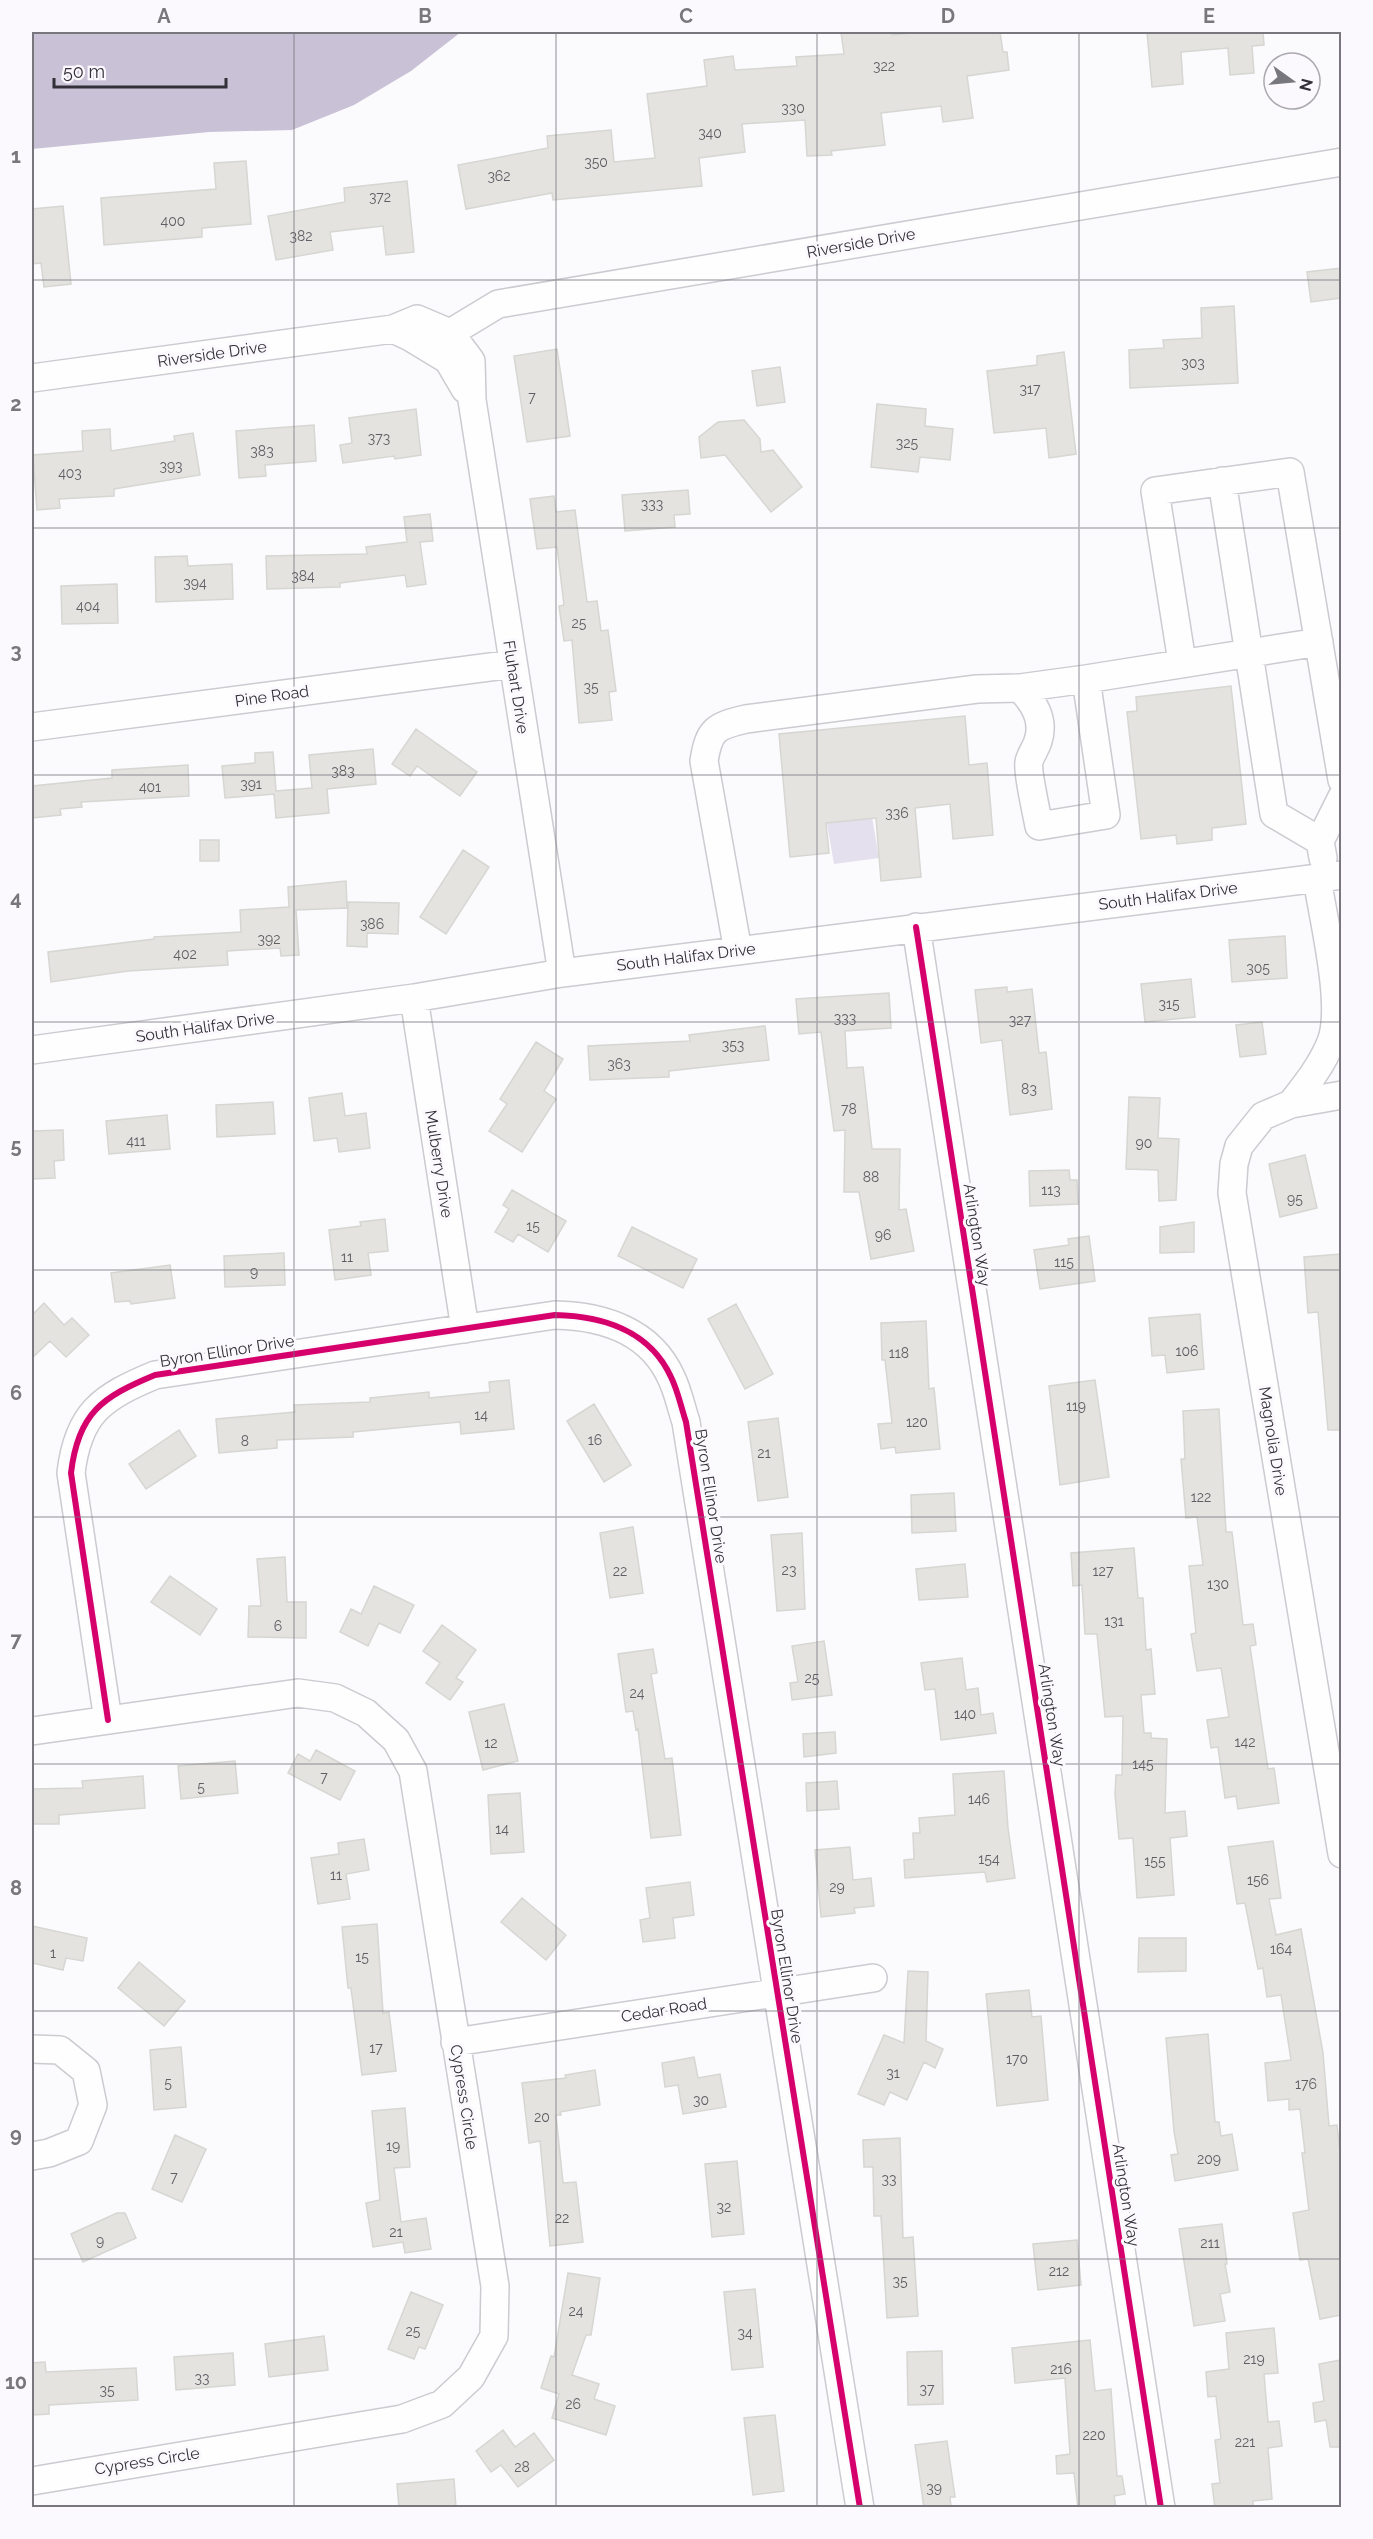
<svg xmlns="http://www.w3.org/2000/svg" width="1373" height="2539" viewBox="0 0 1373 2539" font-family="Raleway,sans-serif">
<rect width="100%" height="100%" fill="#fbfafd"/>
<path fill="#e5e0ed" d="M871 811 879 858 834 864 826 818Z"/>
<path fill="#c9c1d5" d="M32 32H461L411 71 354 105 292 130 209 132 32 149Z"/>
<path fill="#e4e3e0" stroke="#d6d6d2" stroke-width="1.5" d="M841 32H891L892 35 923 32H1000L1003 52H1007L1009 70 967 76 973 118 943 122 941 106 881 113 885 145 831 151 832 155 807 156 805 120 742 124 745 152 699 158 702 186 553 200 552 193 466 209 458 165 548 148 547 136 611 130 614 162 655 158 647 94 707 86 704 60 733 56 735 70 797 66 796 57 844 54Z
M1147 32H1263L1264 45 1252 46 1254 73 1230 75 1228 48 1181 52 1183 84 1152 87Z
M246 161 251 224 202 228V237L104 245 101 198 216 189 214 163Z
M407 181 414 252 386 255 383 226 330 232 333 250 276 260 268 216 345 202 344 188Z
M63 206 71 284 44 287 41 263 32 264V209Z
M1341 268V298L1311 302 1307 272Z
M1234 306 1238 383 1130 388 1129 350 1164 348 1163 340 1202 338 1201 308Z
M557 349 570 436 527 442 514 356Z
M1064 352 1076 454 1049 458 1046 428 994 433 987 371 1037 365V356Z
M780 367 785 402 757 406 752 371Z
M877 404 926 409 925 426 953 429 950 460 920 457 918 472 871 467Z
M416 409 421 455 395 459 394 456 343 463 340 445 352 443 349 418Z
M744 420 760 439 761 452 773 450 802 487 771 512 725 455 701 458 699 437 718 422Z
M314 425 316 461 265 465 266 476 239 478 236 431Z
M110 429 111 451 175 441 174 436 193 433 200 475 114 489V496L59 499 60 508 37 510 33 455 83 451 82 431Z
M688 490 690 514 674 515 675 527 625 531 622 495Z
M554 496 556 512 575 510 587 602 597 601 601 631 608 630 616 691 609 692 612 720 579 723 572 640 564 641 559 606 564 605 557 547 537 549 530 499Z
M430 514 433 541 420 542 426 584 407 587 405 575 340 583V587L267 589 266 556 367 554 366 547 407 542 404 517Z
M187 556 188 566 232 564 233 599 156 602 155 557Z
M117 584 118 623 62 624 61 586Z
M1231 686 1246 824 1212 828V840L1177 844 1176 835 1141 839 1127 712 1137 711 1136 697Z
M965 716 969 765 987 763 993 835 953 839 950 804 915 808 921 877 881 881 876 818 826 823 829 853 790 857 779 734Z
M416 729 477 772 460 796 417 766 410 776 392 764Z
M373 749 376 784 327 789 329 813 276 818 274 794 225 798 222 766 255 763V753L273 752 276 791 312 788 309 755Z
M188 765 189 796 81 802 82 807 60 809 61 815 32 818V786L112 778V770Z
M200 840H219V861H200Z
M463 850 489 867 446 934 420 917Z
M346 881 347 908 296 910 299 955 281 956 280 948 227 951 228 965 128 971 51 982 48 952 154 939V937L241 932 240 910 289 907 288 887Z
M348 902 399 903 398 934 367 933V947L347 946Z
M1285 936 1287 978 1232 982 1229 940Z
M1191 979 1195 1017 1145 1022 1141 984Z
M1007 987V992L1032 989 1039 1053 1046 1052 1052 1109 1010 1115 1002 1040 981 1043 975 990Z
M889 993 891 1028 845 1031 847 1068 863 1067 872 1149H900L899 1210 906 1209 914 1251 871 1259 859 1192H844L845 1130 834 1131 821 1032 799 1034 796 999Z
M1262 1022 1266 1054 1240 1057 1236 1025Z
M765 1026 769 1060 669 1071V1077L590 1080 588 1046 690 1041 689 1035Z
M536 1042 563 1059 544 1091 556 1099 522 1152 489 1131 507 1104 500 1099Z
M342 1093 345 1116 366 1113 370 1148 339 1152 337 1138 314 1141 309 1098Z
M1129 1097 1160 1098 1158 1138 1179 1139 1176 1200 1159 1201 1158 1170 1126 1169Z
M273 1102 275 1134 217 1137 216 1105Z
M167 1115 170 1149 109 1154 106 1121Z
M63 1130 64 1160 54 1161 55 1178 32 1179V1131Z
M1305 1155 1317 1208 1280 1217 1269 1164Z
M1069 1170 1070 1180H1077L1078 1204 1030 1206 1029 1171Z
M512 1190 566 1221 548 1252 518 1234 513 1242 495 1232 509 1209 503 1205Z
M385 1219 388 1251 368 1253 371 1275 335 1280 329 1230 361 1226 360 1222Z
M1194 1222V1252L1160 1253V1227Z
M632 1227 697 1259 683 1288 618 1256Z
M1089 1236 1095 1281 1040 1289 1034 1250 1069 1245 1068 1239Z
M284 1253 285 1285 225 1287 224 1256Z
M1341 1254V1430H1328L1318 1312 1308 1313 1304 1257Z
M170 1265 175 1298 131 1304 130 1301 115 1302 111 1273Z
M44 1303 64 1325 72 1318 89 1335 66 1357 50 1341 32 1358V1315Z
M736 1304 773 1374 745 1389 708 1319Z
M1200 1314 1204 1369 1167 1373 1165 1355 1152 1356 1149 1318Z
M926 1321 929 1389 934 1388 940 1449 896 1453 895 1447 881 1449 878 1424 892 1423 885 1360H882L881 1323Z
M509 1380 514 1429 461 1434 460 1422 353 1432V1437L277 1440V1448L219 1453 216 1419 295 1412 294 1405 370 1402V1398L429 1392V1398L490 1392 489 1382Z
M1095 1380 1109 1477 1060 1485 1049 1386Z
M594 1404 631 1465 604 1482 567 1421Z
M1219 1409 1226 1532H1232L1243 1625 1253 1624 1256 1645 1250 1646 1268 1769 1274 1768 1279 1803 1238 1809 1236 1796 1225 1798 1218 1747 1211 1748 1207 1720 1229 1717 1221 1668 1197 1671 1191 1634 1196 1633 1189 1566 1203 1565 1197 1517 1186 1518 1181 1459H1185L1183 1411Z
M778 1418 788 1497 758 1501 748 1422Z
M179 1430 196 1456 146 1489 129 1464Z
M954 1493 956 1531 912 1533 911 1495Z
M633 1527 643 1593 610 1598 600 1533Z
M802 1533 805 1609 777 1611 771 1535Z
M1134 1548 1138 1598H1143L1146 1650 1151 1649 1155 1694 1141 1695 1144 1733H1151V1738L1167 1739 1165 1813 1185 1811 1187 1836 1170 1838 1174 1895 1137 1898 1133 1838 1119 1839 1115 1794 1116 1775H1122L1123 1716 1105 1717 1097 1634H1085L1082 1585 1073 1586 1071 1553Z
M285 1557 287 1602H306V1638L248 1637 249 1606H261L257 1559Z
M965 1564 968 1597 919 1600 916 1569Z
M170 1576 217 1609 200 1635 151 1602Z
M374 1586 414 1605 400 1633 379 1623 368 1646 340 1632 351 1609 361 1614Z
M442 1625 476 1650 456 1678 463 1682 450 1700 426 1683 440 1663 423 1651Z
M824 1641 832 1695 792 1700 790 1683 798 1682 792 1646Z
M653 1649 657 1673 651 1674 665 1759 672 1758 681 1835 651 1838 638 1729 636 1730 633 1711 626 1712 618 1654Z
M962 1658 966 1690 978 1688 981 1715 993 1713 996 1733 941 1740 935 1689 925 1690 921 1663Z
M504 1704 518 1761 483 1770 469 1712Z
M835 1732 836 1753 804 1757 803 1734Z
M316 1750 355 1771 340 1800 288 1773 298 1754 310 1761Z
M235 1761 238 1793 181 1799 178 1766Z
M1004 1771 1008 1828 1015 1878 987 1882 985 1872 905 1878 904 1860 914 1859 913 1833H920L919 1818 955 1815 953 1774Z
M143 1776 145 1808 59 1815V1824H32V1789L83 1788 82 1781Z
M837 1781 839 1809 807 1811 806 1783Z
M520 1793 524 1852 491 1854 488 1795Z
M364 1839 369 1870 346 1874 350 1899 318 1904 311 1858 339 1854 338 1843Z
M1273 1841 1281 1898 1269 1899 1276 1935 1301 1929 1323 2053 1329 2126 1337 2125 1341 2160V2315L1320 2319 1308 2259 1300 2260 1293 2213 1309 2210 1302 2153H1305L1300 2109 1289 2110V2099L1268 2101 1265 2063 1291 2060 1281 1995 1267 1997 1263 1968 1258 1969 1245 1903 1237 1904 1228 1847Z
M850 1847 853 1880 871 1878 874 1906 854 1908 855 1913 821 1917 815 1850Z
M690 1882 694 1915 673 1918 675 1938 643 1942 640 1920 650 1918 646 1888Z
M522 1898 566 1935 546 1960 501 1922Z
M377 1924 383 2013 389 2012 396 2071 362 2075 351 1988H348L342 1927Z
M32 1926 87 1938 83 1961 66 1958 63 1970 32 1963Z
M1139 1938H1186V1971L1138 1972Z
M139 1962 185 2001 164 2026 118 1988Z
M908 1971 928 1972 926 2041 943 2049 935 2068 924 2062 907 2100 890 2092 884 2105 858 2094 884 2035 904 2043Z
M1029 1990 1032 2017 1041 2016 1048 2100 997 2106 986 1994Z
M1208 2034 1215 2122H1219L1221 2136 1232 2134 1238 2170 1175 2181 1171 2155 1178 2154 1174 2131 1166 2038Z
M181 2047 186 2107 154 2110 150 2050Z
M694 2057 698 2078 720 2074 726 2107 683 2114 678 2085 665 2087 662 2063Z
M595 2070 600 2105 560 2112 561 2115H556L563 2183 576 2182 583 2242 550 2246 540 2141 529 2143 522 2083 566 2078 565 2075Z
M405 2108 410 2167 394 2168 401 2222 426 2218 431 2249 405 2253 403 2242 373 2247 366 2203 380 2200 372 2111Z
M175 2135 206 2149 182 2202 152 2189Z
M900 2138 903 2238 913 2237 918 2316 887 2318 881 2216H874L873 2167H864L863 2140Z
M737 2161 744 2234 712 2237 705 2164Z
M117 2213H125L136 2238 83 2262 71 2234Z
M1222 2224 1227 2264H1225L1230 2292 1220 2294 1225 2321 1194 2326 1179 2229Z
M1077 2240 1081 2285 1038 2290 1033 2244Z
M568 2273 600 2278 591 2335H586L572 2375 599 2384 594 2399 615 2406 606 2435 552 2418 559 2394 541 2388 551 2356 554 2357Z
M755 2289 763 2367 732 2370 724 2292Z
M411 2292 443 2305 425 2349 419 2347 414 2359 388 2349Z
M1274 2328 1278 2373 1264 2374 1268 2422 1279 2421 1282 2446 1268 2448 1272 2499 1253 2501V2508H1215L1212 2484 1220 2483 1215 2440 1221 2439 1216 2396 1208 2397 1206 2372 1229 2369 1226 2333Z
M324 2336 328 2370 269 2377 265 2344Z
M1090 2340 1095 2391 1111 2389 1117 2476H1122L1125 2494 1114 2496 1116 2508H1078L1074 2473 1057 2474 1056 2456 1070 2454 1065 2378 1015 2383 1012 2348Z
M942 2351 943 2404 908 2405 907 2352Z
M233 2353 235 2385 176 2390 174 2357Z
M1341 2360V2447H1330L1326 2420 1315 2422 1313 2403 1324 2401 1319 2364Z
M45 2362 46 2372 136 2368 138 2400 49 2405V2414L32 2415V2363Z
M775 2415 784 2491 753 2495 744 2418Z
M503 2430 515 2447 534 2433 554 2460 518 2487 501 2465 491 2472 476 2451Z
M947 2441 955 2497H950L951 2508H924L915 2445Z
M454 2479 456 2508H399L397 2484Z"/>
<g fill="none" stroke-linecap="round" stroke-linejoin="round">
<g stroke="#cdcad0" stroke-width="30">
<path id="minor" d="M393 329 410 337 448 360 465 389
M450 333 498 304 1342 162
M450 333 471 361 472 400 562 973
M32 378 393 329 417 319 450 333
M1222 481 1274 814 1320 841
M1182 662 1155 491 1290 472 1342 780
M1020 688C1034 703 1045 720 1038 741 1036 748 1030 756 1029 762 1027 771 1037 815 1039 826L1106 815 1086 679
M32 727 512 664
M1323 858 1320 841 1342 797
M916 927 1161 2508
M738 951 704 761C709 729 716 726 746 719L977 689 1020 688 1086 679 1319 642
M414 998 465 1329
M32 1050 414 998 562 973 1342 875
M1342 1095 1291 1104 1263 1116 1239 1146 1234 1164 1232 1193 1342 1854
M1291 1104C1306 1085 1322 1065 1331 1042 1345 1005 1323 919 1317 878
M108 1720 71 1473C78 1413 102 1397 155 1375L555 1315C603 1316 650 1331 671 1377 678 1391 681 1407 686 1422L860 2508
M32 1731 298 1693 335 1698 366 1713 396 1740 413 1771 495 2286 494 2336 471 2377 442 2404 402 2419 32 2481
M455 2042 873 1978
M32 2049 60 2050 86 2071 93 2105 79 2141 49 2153 32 2156"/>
</g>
<use href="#minor" stroke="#fefeff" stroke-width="27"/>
<g stroke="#fbf9fe" stroke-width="10">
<path id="cycleway" d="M916 927 1161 2508
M108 1720 71 1473C78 1413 102 1397 155 1375L555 1315C603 1316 650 1331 671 1377 678 1391 681 1407 686 1422L860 2508"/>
</g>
<use href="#cycleway" stroke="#d6006c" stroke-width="6"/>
</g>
<path fill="none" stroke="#79777e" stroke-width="1.5" stroke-opacity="0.55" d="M294 32V2508M556 32V2508M817 32V2508M1079 32V2508M32 280H1342M32 528H1342M32 775H1342M32 1022H1342M32 1270H1342M32 1517H1342M32 1764H1342M32 2011H1342M32 2259H1342"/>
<g text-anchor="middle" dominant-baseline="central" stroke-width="6" stroke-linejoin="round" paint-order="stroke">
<g font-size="14" fill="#605e64">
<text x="884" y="66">322</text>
<text x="793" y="108">330</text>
<text x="710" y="133">340</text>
<text x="596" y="162">350</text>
<text x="499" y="176">362</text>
<text x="380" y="197">372</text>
<text x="173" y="221">400</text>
<text x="301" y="236">382</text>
<text x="1193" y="363">303</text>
<text x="1030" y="389">317</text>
<text x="532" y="397">7</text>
<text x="379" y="438">373</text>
<text x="907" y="443">325</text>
<text x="262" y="451">383</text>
<text x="171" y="466">393</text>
<text x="70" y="473">403</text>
<text x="652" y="504">333</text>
<text x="303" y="576">384</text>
<text x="195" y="583">394</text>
<text x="88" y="606">404</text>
<text x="579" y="623">25</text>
<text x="591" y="687">35</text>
<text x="343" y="771">383</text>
<text x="251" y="784">391</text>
<text x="150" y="787">401</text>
<text x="897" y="813">336</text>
<text x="372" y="924">386</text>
<text x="269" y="939">392</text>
<text x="185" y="954">402</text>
<text x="1258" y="968">305</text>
<text x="1169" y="1004">315</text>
<text x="845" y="1018">333</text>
<text x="1020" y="1020">327</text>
<text x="733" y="1045">353</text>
<text x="619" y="1064">363</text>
<text x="1029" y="1089">83</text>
<text x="849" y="1109">78</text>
<text x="136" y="1141">411</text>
<text x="1144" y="1143">90</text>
<text x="871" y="1177">88</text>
<text x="1051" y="1190">113</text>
<text x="1295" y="1199">95</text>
<text x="533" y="1226">15</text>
<text x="883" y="1235">96</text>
<text x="347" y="1257">11</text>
<text x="1064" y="1262">115</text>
<text x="254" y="1272">9</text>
<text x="1187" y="1351">106</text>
<text x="899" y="1353">118</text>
<text x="1076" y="1406">119</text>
<text x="481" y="1415">14</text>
<text x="917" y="1422">120</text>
<text x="595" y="1440">16</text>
<text x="245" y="1441">8</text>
<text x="764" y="1453">21</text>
<text x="1201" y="1497">122</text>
<text x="789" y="1570">23</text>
<text x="620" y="1571">22</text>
<text x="1103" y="1571">127</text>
<text x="1218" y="1584">130</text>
<text x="1114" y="1621">131</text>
<text x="278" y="1626">6</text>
<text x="812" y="1678">25</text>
<text x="637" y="1693">24</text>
<text x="965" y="1714">140</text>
<text x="1245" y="1742">142</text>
<text x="491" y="1743">12</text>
<text x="1143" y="1764">145</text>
<text x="324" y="1777">7</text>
<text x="201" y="1787">5</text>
<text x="979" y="1799">146</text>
<text x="502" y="1829">14</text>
<text x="989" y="1859">154</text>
<text x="1155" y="1861">155</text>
<text x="336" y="1875">11</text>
<text x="1258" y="1880">156</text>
<text x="837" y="1887">29</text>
<text x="1281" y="1949">164</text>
<text x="53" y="1953">1</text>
<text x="362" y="1957">15</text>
<text x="376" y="2048">17</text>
<text x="1017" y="2059">170</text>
<text x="893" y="2073">31</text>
<text x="168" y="2083">5</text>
<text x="1306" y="2084">176</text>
<text x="701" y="2100">30</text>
<text x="542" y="2117">20</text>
<text x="393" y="2146">19</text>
<text x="1209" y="2159">209</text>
<text x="174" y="2177">7</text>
<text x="889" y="2179">33</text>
<text x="724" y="2207">32</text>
<text x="562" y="2218">22</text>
<text x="396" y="2232">21</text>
<text x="100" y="2241">9</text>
<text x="1210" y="2243">211</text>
<text x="1059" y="2271">212</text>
<text x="900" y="2281">35</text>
<text x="576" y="2311">24</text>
<text x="413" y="2331">25</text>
<text x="745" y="2333">34</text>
<text x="1254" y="2359">219</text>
<text x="1061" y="2369">216</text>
<text x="202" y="2378">33</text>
<text x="927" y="2389">37</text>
<text x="107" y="2390">35</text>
<text x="573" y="2404">26</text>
<text x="1094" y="2435">220</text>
<text x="1245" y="2442">221</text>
<text x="522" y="2467">28</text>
<text x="934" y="2488">39</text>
</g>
<g font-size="16" fill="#333039" stroke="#fbf9fe">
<text transform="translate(861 243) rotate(-10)">Riverside Drive</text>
<text transform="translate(212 354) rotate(-8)">Riverside Drive</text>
<text transform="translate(516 687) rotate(81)">Fluhart Drive</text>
<text transform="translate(272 696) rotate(-8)">Pine Road</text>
<text transform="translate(1168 896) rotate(-7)">South Halifax Drive</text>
<text transform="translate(686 957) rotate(-7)">South Halifax Drive</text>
<text transform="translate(205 1027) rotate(-8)">South Halifax Drive</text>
<text transform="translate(439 1164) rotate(81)">Mulberry Drive</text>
<text transform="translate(977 1235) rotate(81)">Arlington Way</text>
<text transform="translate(227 1351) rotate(-9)">Byron Ellinor Drive</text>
<text transform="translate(1273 1441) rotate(81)">Magnolia Drive</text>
<text transform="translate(711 1496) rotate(81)">Byron Ellinor Drive</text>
<text transform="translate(1052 1715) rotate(81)">Arlington Way</text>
<text transform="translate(787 1976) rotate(81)">Byron Ellinor Drive</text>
<text transform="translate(664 2010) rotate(-9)">Cedar Road</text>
<text transform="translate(464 2097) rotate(81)">Cypress Circle</text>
<text transform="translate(1126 2195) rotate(81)">Arlington Way</text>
<text transform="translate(147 2461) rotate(-9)">Cypress Circle</text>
</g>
</g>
<rect width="1373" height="2539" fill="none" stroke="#fbf9fe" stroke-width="66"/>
<g transform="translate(1292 81) rotate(105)"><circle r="28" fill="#fbf9fe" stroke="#aba9af" stroke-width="1.5"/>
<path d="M0-4.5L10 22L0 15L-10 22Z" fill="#79777e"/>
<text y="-9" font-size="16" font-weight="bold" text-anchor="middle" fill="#333039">N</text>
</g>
<path d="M54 78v9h172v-9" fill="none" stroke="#333039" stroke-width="3"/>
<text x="63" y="78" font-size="18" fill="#333039" stroke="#fbf9fe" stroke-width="4.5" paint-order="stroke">50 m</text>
<rect x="33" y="33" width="1307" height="2473" fill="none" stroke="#79777e" stroke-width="2"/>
<g font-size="20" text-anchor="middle" font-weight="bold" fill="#79777e">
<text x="164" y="23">A</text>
<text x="425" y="23">B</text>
<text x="686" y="23">C</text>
<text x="948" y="23">D</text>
<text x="1209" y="23">E</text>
<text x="16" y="163">1</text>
<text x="16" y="411">2</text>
<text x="16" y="658">3</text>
<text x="16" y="905">4</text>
<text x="16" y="1153">5</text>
<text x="16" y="1400">6</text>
<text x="16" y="1647">7</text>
<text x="16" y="1895">8</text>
<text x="16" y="2142">9</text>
<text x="16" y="2389">10</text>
</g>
</svg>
